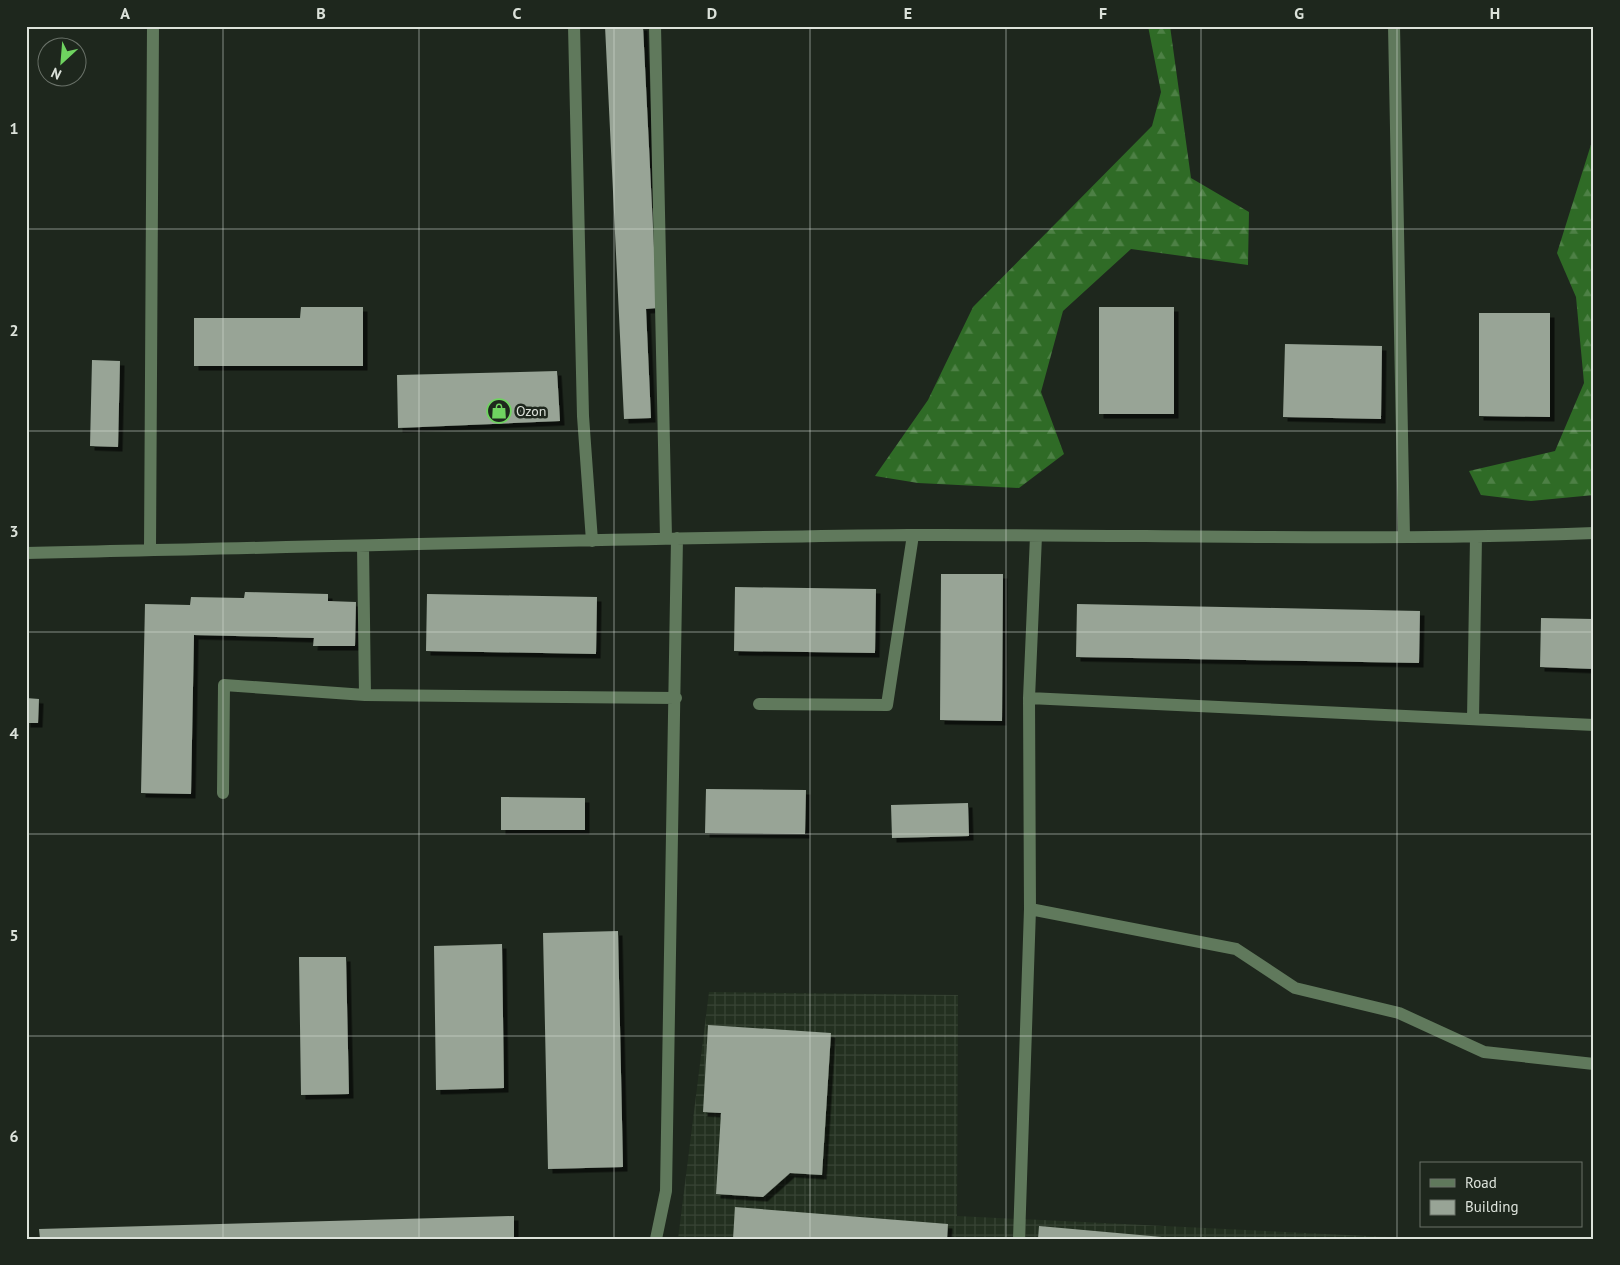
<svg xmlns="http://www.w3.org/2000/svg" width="1620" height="1265" viewBox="0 0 1620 1265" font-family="'PT Sans',sans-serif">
<defs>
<pattern id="industrial-grid" width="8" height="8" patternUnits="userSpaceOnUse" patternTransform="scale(1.25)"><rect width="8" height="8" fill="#233020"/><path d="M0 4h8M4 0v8" fill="none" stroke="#384435"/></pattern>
<pattern id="forest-firs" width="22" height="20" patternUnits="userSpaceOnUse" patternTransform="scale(1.25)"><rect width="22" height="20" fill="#2f6b26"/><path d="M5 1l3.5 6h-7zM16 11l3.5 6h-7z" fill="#4d8045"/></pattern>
<filter id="shadow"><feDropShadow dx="4.5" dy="4.5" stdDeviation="0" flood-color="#0009"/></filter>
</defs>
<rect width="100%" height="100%" fill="#1e271d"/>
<path fill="url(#industrial-grid)" d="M709 992 958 995 957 1216 1430 1239H678Z"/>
<path fill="url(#forest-firs)" d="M1148 26H1170L1191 178 1249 212 1248 265 1131 249 1063 311 1041 392 1064 454 1019 488 918 483 875 476 928 400 973 307 1152 126 1161 92Z
M1594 135V495L1531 501 1481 495 1469 471 1555 451 1584 383 1576 297 1557 253Z"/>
<path fill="#98a496" filter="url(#shadow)" d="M605 26H643L657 308 646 309 651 418 624 419Z
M301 307H363V366H194V318H300Z
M1099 307H1174V414H1099Z
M1479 313H1550V417L1479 416Z
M1285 344 1382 346 1381 419 1283 417Z
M92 360 120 361 118 447 90 446Z
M557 371 560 421 398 428 397 375Z
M941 574H1003L1002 721 940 720Z
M735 587 876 589 875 653 734 651Z
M245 592 328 594V601L356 602 355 646H313L314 638 194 635 191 794 141 793 145 604 190 605 191 597 244 598Z
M427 594 597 597 596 654 426 651Z
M1077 604 1420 611 1419 663 1076 657Z
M1541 618 1594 619V669L1540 667Z
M26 698 39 699 38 723H26Z
M706 789 806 790 805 834 705 833Z
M501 797 585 798V830H501Z
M968 803 969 836 892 838 891 805Z
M618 931 623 1167 548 1169 543 933Z
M502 944 504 1088 436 1090 434 946Z
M299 957H346L349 1094 301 1095Z
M708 1025 831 1033 822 1175 790 1173 763 1197 716 1194 721 1113 703 1112Z
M735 1207 948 1224 947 1239H733Z
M514 1216V1239H40L39 1229Z
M1039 1226 1162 1237V1239H1038Z"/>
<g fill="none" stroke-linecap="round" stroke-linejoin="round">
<path stroke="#60795c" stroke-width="12" d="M574 26 583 416 592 541
M655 26 666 538
M1394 26 1404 537
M1036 536 1029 698 1594 725
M150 550 153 26
M26 553C320 547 614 538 908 535 1137 534 1365 542 1594 533
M365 695 676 698
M759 704 887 705 913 535
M1473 719 1476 537
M223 793 224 685 365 695 363 546
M1030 909 1236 949 1295 988 1399 1013 1484 1052 1594 1064
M656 1239 666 1191 677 538
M1019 1239 1030 909 1029 698"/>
</g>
<path fill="none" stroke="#dce2da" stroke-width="1" stroke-opacity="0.55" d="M223 26V1239M419 26V1239M614 26V1239M810 26V1239M1006 26V1239M1201 26V1239M1397 26V1239M26 229H1594M26 431H1594M26 632H1594M26 834H1594M26 1036H1594"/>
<defs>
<g id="shop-ring" transform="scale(1.25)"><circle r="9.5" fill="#1e271d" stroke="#6fd360" stroke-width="1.5"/><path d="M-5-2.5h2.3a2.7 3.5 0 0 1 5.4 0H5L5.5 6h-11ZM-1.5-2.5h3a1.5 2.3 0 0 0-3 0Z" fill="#6fd360"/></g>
</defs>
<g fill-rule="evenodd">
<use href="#shop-ring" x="499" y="411"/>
</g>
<g text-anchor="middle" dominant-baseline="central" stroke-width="5" stroke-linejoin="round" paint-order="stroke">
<g font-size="14" fill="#dce2da" stroke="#1e271d" text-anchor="start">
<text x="516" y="411">Ozon</text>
</g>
</g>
<rect width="1620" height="1265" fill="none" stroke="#1e271d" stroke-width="55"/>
<rect x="1420" y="1162" width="162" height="65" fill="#1e271d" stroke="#6a7269"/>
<rect x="1430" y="1179" width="25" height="8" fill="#60795c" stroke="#6a7269"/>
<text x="1465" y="1188" font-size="15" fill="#dce2da">Road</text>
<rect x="1430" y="1200" width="25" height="15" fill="#98a496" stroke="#6a7269"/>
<text x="1465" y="1212" font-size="15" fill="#dce2da">Building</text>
<g transform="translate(62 62) rotate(206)"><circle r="24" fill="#1e271d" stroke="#6a7269"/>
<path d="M0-4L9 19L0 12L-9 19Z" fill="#6fd360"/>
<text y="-8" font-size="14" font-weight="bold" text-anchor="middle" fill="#dce2da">N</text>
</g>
<rect x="28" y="28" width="1564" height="1210" fill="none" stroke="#dce2da" stroke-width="2"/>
<g font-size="16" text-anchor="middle" font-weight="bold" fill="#dce2da">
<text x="125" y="19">A</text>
<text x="321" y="19">B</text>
<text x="517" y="19">C</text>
<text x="712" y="19">D</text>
<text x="908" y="19">E</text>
<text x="1103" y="19">F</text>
<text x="1299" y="19">G</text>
<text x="1495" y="19">H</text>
<text x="14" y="134">1</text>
<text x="14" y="336">2</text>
<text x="14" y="537">3</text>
<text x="14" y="739">4</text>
<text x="14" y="941">5</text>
<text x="14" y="1142">6</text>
</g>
</svg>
